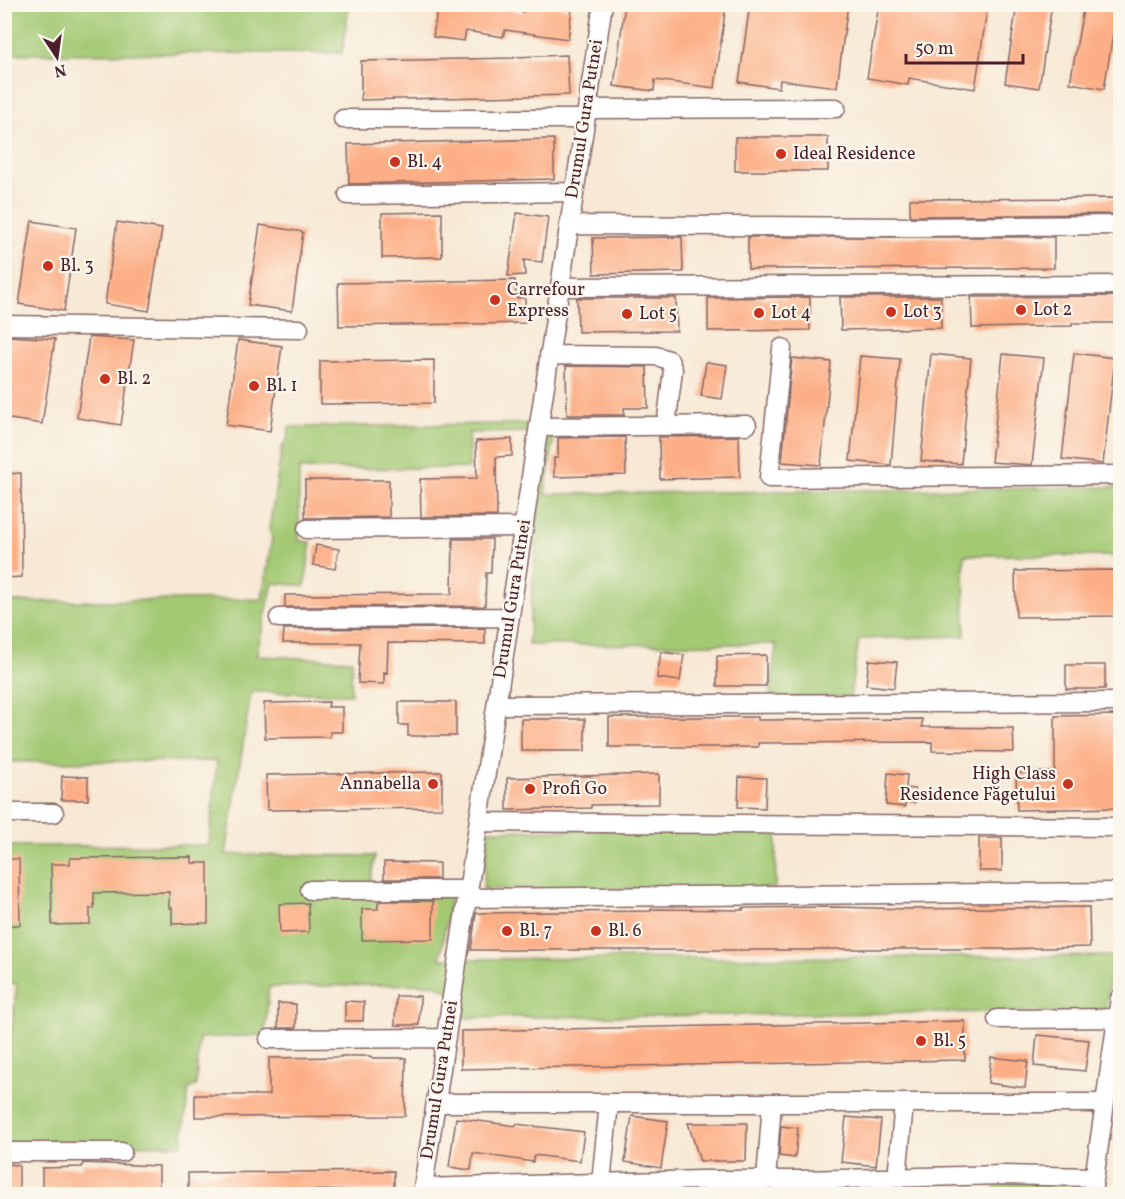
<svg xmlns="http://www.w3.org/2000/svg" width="1125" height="1199" viewBox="0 0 1125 1199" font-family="Vollkorn,serif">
<rect width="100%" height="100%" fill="#fbf7ec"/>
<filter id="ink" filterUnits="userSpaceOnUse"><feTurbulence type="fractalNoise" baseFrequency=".0167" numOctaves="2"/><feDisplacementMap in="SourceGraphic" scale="12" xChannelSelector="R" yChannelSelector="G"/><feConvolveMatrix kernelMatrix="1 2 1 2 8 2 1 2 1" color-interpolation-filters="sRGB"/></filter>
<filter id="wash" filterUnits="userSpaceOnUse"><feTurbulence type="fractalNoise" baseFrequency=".008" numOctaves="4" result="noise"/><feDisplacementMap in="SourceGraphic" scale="24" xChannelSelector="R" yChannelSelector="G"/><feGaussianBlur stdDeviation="1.35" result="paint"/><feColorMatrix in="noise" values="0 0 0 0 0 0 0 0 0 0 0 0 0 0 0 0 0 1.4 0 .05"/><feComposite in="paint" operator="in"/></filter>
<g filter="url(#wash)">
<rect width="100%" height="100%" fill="#f7e9d5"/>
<path fill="#a3c973" stroke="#76744f" stroke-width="1.5" d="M4 5 5 4 349 5 342 53 5 54Z
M556 423 545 494 1120 487V556L964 555 965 636 859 639 850 697H770L776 644 528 645 545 432 469 433V468L299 469V541L311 542 305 586 273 583 256 656 352 660 351 694 251 692 226 854 375 856 368 893 451 894 440 959 1113 956 1105 1011 454 1018 459 998 435 984 269 987 265 1035 199 1038 196 1086 189 1088 182 1145 5 1144 4 1095 17 984 5 983V846L209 845 217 761 5 762V602L262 599 272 538 269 529 282 448 288 437 289 427Z
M489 830 777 831 775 888 483 889Z
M1080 1181 1078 1194H993L995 1184Z
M729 1189H774L773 1194H728Z"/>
<g id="blocks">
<path fill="#fcaf86" d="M438 4H463L482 7V6L523 12 524 4H543L572 9 568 39 505 30 503 37 466 31 464 41 433 37Z
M625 4H726L715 88 655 80 654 91 614 86Z
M750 4H848L837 87 780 80 779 88 739 82Z
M879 4H988L975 89 909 78 908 85 867 78Z
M1017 4H1052L1039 88 1005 83Z
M1084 4H1118L1104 89 1070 83Z
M567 55 569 95 361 100V61L514 58V57Z
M735 137H828V171H735Z
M554 139V179L349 184 348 144Z
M1120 198V214L910 216V199Z
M442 212V257L382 258V213Z
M517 213 548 217 542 262 524 260 525 275 508 276Z
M32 221 76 228 64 311 19 304Z
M117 222 162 229 149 311 105 304Z
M260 225 303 232 292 311 248 305Z
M682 237 683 272 594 274 593 238Z
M748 237H1054V268L748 269Z
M515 280 516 298H525V323L339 326 338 283Z
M1120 296V323H1072V326L972 328 971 297Z
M810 297V330L708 331V298Z
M840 297H941V328L841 330Z
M577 298H676L677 331 578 332Z
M10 336 55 339 42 424 4 418V373Z
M89 337 134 340 121 425 77 418Z
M238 340 282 346 270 431 226 425Z
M1074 353 1115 358 1103 464 1062 459Z
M931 354 971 358 961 464 921 461Z
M1003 354 1044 358 1032 465 991 462Z
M860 356 900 359 891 465 850 461Z
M792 358 831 362 821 465 782 462Z
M434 360V403L320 404V361Z
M706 362 727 365 722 399 701 396Z
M566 366 647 367 648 408H624V415H567Z
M739 436 740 477 660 479 659 437Z
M625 437 626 475 554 477V458H558V438Z
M512 439V456L496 457 497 516 421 517 420 479 477 478 476 441Z
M21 473 22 577 4 578V474Z
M305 480H389V517L305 518Z
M453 539H492L491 573H486L485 606 285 607V595L452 594Z
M316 545 339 549 335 569 313 565Z
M1120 570V616L1016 617 1015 571Z
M485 628V644L388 643 387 673 384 672V684L358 683 360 643H283L284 629Z
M661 652 684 655 680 681 657 678Z
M766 655V686H717V656Z
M869 660 897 662 894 688 866 685Z
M1066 665H1105V689H1066Z
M329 702 328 707H342V732H330V737L265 738 264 703Z
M399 702H456V736H408V725H399Z
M1120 715V808L1017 810 1016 773 1055 772V716Z
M609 717H758V720L922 719V727L1013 728 1014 752 932 751V742L758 743V747H609Z
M521 719H585V751H521Z
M442 772V808L267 810 266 775Z
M888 773 907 775 906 788 915 789V803L905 802V807L886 805Z
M659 774V804L591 805V808L507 810V778Z
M62 776 88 777V800H61Z
M739 777 766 778 765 808 738 807Z
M979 838H1002V871H979Z
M192 857V863H208V923L172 924V908H169V892L94 893V909L90 908V924L52 925 51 864H70V858Z
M4 859H19L20 925H4Z
M384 862 439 863V879H384Z
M433 901V939L362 940V909H378V902L383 901Z
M308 903 309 932 280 933 279 904Z
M836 907 908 909 1089 907 1090 947 999 949H814V950H471L476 913 651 911V909L743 910V908Z
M396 996H420L419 1025H395Z
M345 1001 364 1002 363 1021H345Z
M278 1003 296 1004V1028H278Z
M965 1021V1060L461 1069V1031Z
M1037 1035 1089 1040 1085 1071 1034 1066Z
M341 1056H371V1058H406L405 1116 195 1117V1095H269V1058L341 1057Z
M991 1057 1028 1061 1025 1088 988 1083Z
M632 1116 668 1121 661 1168 625 1162Z
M846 1117 881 1120 876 1166 841 1162Z
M456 1118 516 1126V1124L584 1132 580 1161 534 1155 533 1162 473 1153 471 1170 449 1167Z
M688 1123H747L746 1161H700Z
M781 1126 798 1128 795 1158 779 1156Z
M83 1163 159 1166V1194H105L81 1193V1190H42V1168L82 1167Z
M4 1164 19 1165V1193H4Z
M394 1171V1190L188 1191V1173Z"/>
</g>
</g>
<g filter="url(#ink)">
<use href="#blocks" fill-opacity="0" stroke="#876666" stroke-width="1.5"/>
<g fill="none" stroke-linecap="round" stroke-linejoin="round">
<g stroke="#876666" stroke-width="21">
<path id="street" d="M587 109 836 108
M343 119H585
M348 195 574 192
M569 225 910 227 1120 225
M560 287 1120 285
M4 325 299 329
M782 348 769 478 1120 475
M549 355 656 356 669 360 673 370 666 426
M539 427 747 425
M307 529 524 527
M279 618 510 617
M497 705 1120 702
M4 813H54
M479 822 1120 827
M310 890H469
M467 898 1120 892
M997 1019 1117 1018
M269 1039 446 1038
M436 1103H1104
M4 1152H122
M897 1178 904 1103
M766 1180 772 1103
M601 1183 609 1103
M423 1188 700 1180H801L1003 1175 1094 1177
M422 1194 603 4
M1092 1194 1120 998"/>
</g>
<use href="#street" stroke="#fff" stroke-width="18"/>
</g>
</g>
<g fill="#c8321e" stroke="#fbf7ec" stroke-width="2">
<circle cx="781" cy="154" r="6"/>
<circle cx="395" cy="162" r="6"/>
<circle cx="48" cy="266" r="6"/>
<circle cx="495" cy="300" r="6"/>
<circle cx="1021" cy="310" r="6"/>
<circle cx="891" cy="312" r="6"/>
<circle cx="759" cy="313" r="6"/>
<circle cx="627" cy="314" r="6"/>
<circle cx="105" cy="379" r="6"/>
<circle cx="254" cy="386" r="6"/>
<circle cx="433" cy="784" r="6"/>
<circle cx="1068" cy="784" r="6"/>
<circle cx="530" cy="789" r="6"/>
<circle cx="507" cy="931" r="6"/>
<circle cx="596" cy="931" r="6"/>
<circle cx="921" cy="1041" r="6"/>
</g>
<g text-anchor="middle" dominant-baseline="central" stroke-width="4.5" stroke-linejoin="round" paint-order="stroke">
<g font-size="18" fill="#4a1f2b" stroke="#fbf7ec">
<text transform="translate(585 119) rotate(-81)">Drumul Gura Putnei</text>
<text transform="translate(513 599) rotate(-81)">Drumul Gura Putnei</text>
<text transform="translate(440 1080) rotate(-81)">Drumul Gura Putnei</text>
</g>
<g font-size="18" fill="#4a1f2b" stroke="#fbf7ec" text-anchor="start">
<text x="793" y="154">Ideal Residence</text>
<text x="407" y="162">Bl. 4</text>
<text x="60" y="266">Bl. 3</text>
<text x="507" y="290">Carrefour<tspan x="507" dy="21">Express</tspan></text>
<text x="1033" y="310">Lot 2</text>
<text x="903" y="312">Lot 3</text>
<text x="771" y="313">Lot 4</text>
<text x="639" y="314">Lot 5</text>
<text x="117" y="379">Bl. 2</text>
<text x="266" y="386">Bl. 1</text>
<text x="1056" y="774" text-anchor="end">High Class<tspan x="1056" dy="21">Residence Făgetului</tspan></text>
<text x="421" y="784" text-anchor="end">Annabella</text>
<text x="542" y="789">Profi Go</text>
<text x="519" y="931">Bl. 7</text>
<text x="608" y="931">Bl. 6</text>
<text x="933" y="1041">Bl. 5</text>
</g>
</g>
<rect width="1125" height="1199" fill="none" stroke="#fbf7ec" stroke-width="24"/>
<g transform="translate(57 57) rotate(167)" stroke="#fbf7ec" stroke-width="4.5" paint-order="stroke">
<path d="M0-4.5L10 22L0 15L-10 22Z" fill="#4a1f2b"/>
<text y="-9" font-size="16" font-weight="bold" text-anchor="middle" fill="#4a1f2b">N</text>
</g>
<path d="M906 54v9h117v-9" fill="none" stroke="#4a1f2b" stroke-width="3"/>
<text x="915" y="54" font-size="18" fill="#4a1f2b" stroke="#fbf7ec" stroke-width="4.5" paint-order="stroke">50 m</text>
</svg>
